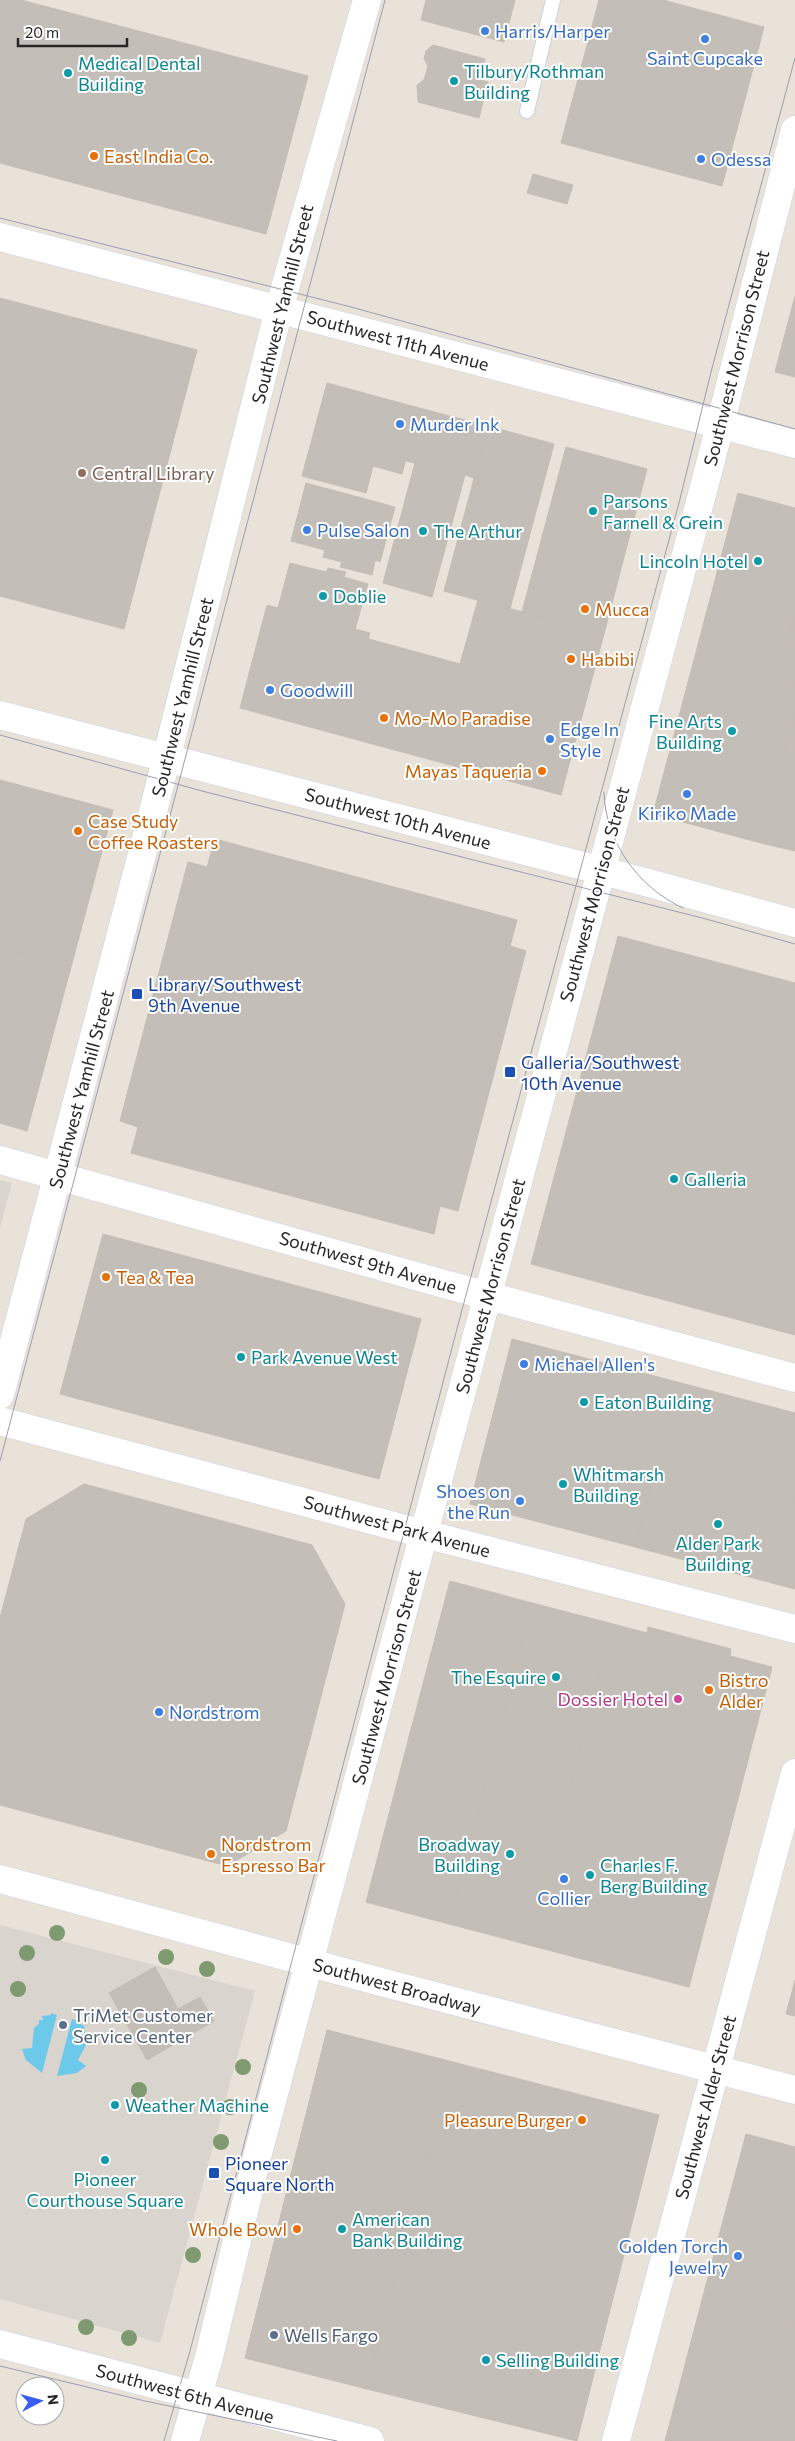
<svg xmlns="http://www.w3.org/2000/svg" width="795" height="2441" viewBox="0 0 795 2441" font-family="Commissioner,sans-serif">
<rect width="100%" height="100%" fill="#e9e2d8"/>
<path fill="#d9d5ce" d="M0 1180 12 1183 0 1227Z
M0 1925 255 1991 160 2343 0 2299Z"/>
<path fill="#6cc9ea" d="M51 2013 57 2015 42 2073 26 2060 22 2049 32 2048 34 2028 39 2024V2020H43L42 2016 51 2015Z
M72 2019 79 2021 78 2022 85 2027 83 2030 86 2033 84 2036 86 2037 84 2040 86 2045 78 2060 86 2066 77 2073 57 2076Z"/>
<path fill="#c4beb8" stroke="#c4bdb2" d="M0 0H21L146 33 104 191 0 163Z
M426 0H515L504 42 421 20Z
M599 0H663L764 27 722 186 561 143Z
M146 33 308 76 266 234 104 191Z
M433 45 485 59 480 80 488 82 479 118 418 102 417 85 424 80 428 66 424 59 426 51Z
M533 174 573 185 567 204 527 193Z
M795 296V377L775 372Z
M0 298 197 350 124 629 0 596Z
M327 383 419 408 402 474 373 466 366 493 302 476Z
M419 408 488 426 474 478 465 475 432 597 383 583 415 463 406 461Z
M488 426 554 444 510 609 444 591Z
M566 447 647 469 604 634 522 612Z
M306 483 395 507 380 562 375 560 372 575 340 567 342 562 323 557 325 550 291 541Z
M738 493 795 508V613L778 678 695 656Z
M290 563 326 572 328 568 346 572 344 577 368 584 355 629 278 608Z
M478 600 604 634 561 795 343 736 369 639 460 664Z
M267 605 370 633 343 736 240 708Z
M795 613V683L778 678Z
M695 656 795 683V711L761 843 653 814Z
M795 711V851L761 843Z
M0 780 113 810 71 967 0 948Z
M215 839 517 920 510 946 526 951 458 1211 440 1206 434 1234 131 1153 138 1127 120 1121 188 862 207 867Z
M618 936 795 983V1335L531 1264Z
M0 948 71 967 27 1131 0 1123Z
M103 1234 421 1319 379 1479 60 1394Z
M512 1339 677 1382 656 1464 491 1422Z
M677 1382 795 1413V1501L656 1464Z
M491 1422 656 1464 635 1547 470 1504Z
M656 1464 795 1501V1589L635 1547Z
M84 1484 312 1545 345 1604 286 1831 227 1866 0 1805V1618L26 1519Z
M450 1581 532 1603 491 1763 408 1741Z
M532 1603 613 1624 571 1784 491 1763Z
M613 1624 647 1633 648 1627 731 1649 730 1656 772 1667 731 1826 571 1784Z
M408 1741 491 1763 449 1924 366 1902Z
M491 1763 571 1784 529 1945 449 1924Z
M571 1784 651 1805 609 1966 529 1945Z
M651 1805 731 1826 689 1987 609 1966Z
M155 1967 178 2009 200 1997 214 2021 147 2060 109 1993Z
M795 1980V2016L786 2014Z
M327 2030 449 2061 367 2389 245 2358Z
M449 2061 659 2115 635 2211 425 2157Z
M746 2134 795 2147V2324L702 2300Z
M425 2157 635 2211 607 2322 397 2268Z
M397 2268 607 2322 577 2441 367 2389Z
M702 2300 795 2324V2441H665Z"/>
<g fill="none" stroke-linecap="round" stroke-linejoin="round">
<g stroke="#cdd1e0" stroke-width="16">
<path id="service" d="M527 111 553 0"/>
</g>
<g stroke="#cdd1e0" stroke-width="29">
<path id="minor" d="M0 1160 444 1284 795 1378
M0 1395 154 808 279 309 367 0
M0 1421 405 1529 795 1629
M185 2441 209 2357 256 2161 708 472 795 130"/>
</g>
<g stroke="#cdd1e0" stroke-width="29">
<path id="tertiary" d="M0 237 795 444
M0 715 645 882 795 923
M0 2344 370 2441"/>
</g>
<g stroke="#cdd1e0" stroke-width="29">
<path id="secondary" d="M0 1879 381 1982 795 2090
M616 2441 795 1773"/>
</g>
<use href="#service" stroke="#fff" stroke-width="14"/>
<use href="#minor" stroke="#fff" stroke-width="28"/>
<use href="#tertiary" stroke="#fff" stroke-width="28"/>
<use href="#secondary" stroke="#fff" stroke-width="28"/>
<path stroke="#9b9eb1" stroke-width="1" d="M0 218 351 307 795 429
M0 735 202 791 706 919 795 944
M604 792C605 842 639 888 683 908
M0 1461 385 0
M0 2366 145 2401 337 2441
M164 2441 190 2351 459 1321 680 499 711 372 795 58"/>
</g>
<g fill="#7f9a70">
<circle cx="57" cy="1933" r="8"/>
<circle cx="27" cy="1953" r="8"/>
<circle cx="166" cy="1957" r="8"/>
<circle cx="207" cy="1969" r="8"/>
<circle cx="18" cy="1989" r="8"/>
<circle cx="243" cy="2067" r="8"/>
<circle cx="139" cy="2090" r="8"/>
<circle cx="230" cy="2107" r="8"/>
<circle cx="221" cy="2142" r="8"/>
<circle cx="193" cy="2255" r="8"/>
<circle cx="86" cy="2327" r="8"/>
<circle cx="129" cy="2338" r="8"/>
</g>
<g fill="#3f7fe0" stroke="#fff" stroke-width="2">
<circle cx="485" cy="31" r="5"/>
<circle cx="705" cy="39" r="5"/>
<circle cx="701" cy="159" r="5"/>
<circle cx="400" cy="424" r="5"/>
<circle cx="307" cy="530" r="5"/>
<circle cx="270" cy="690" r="5"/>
<circle cx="550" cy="739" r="5"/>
<circle cx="687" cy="794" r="5"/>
<circle cx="524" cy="1364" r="5"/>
<circle cx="520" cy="1501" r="5"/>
<circle cx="159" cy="1712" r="5"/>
<circle cx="564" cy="1879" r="5"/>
<circle cx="738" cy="2256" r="5"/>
</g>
<g fill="#0f9aa8" stroke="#fff" stroke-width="2">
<circle cx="68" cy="73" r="5"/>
<circle cx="454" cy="81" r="5"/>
<circle cx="593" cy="511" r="5"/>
<circle cx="423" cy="531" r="5"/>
<circle cx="758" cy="561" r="5"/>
<circle cx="323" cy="596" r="5"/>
<circle cx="732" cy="731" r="5"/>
<circle cx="674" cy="1179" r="5"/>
<circle cx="241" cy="1357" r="5"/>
<circle cx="584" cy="1402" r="5"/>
<circle cx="563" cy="1484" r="5"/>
<circle cx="718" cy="1524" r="5"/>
<circle cx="556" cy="1677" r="5"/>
<circle cx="510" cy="1854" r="5"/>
<circle cx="590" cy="1875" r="5"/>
<circle cx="115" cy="2105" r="5"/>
<circle cx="105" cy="2160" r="5"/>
<circle cx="342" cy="2229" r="5"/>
<circle cx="486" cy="2360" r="5"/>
</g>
<g fill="#e8710a" stroke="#fff" stroke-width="2">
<circle cx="94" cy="156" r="5"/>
<circle cx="585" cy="609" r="5"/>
<circle cx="571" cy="659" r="5"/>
<circle cx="384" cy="718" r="5"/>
<circle cx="542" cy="771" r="5"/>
<circle cx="78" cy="831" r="5"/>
<circle cx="106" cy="1277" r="5"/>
<circle cx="709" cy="1690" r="5"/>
<circle cx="211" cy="1854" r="5"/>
<circle cx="582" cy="2120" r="5"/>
<circle cx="297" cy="2229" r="5"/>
</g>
<circle fill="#8d6e63" stroke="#fff" stroke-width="2" cx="82" cy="473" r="5"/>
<g fill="#1a4fb4" stroke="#fff" stroke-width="2">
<rect x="131" y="988" width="12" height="12" rx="2.5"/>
<rect x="504" y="1066" width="12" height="12" rx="2.5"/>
<rect x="208" y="2167" width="12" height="12" rx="2.5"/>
</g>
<circle fill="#d1479c" stroke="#fff" stroke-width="2" cx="678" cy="1699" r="5"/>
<g fill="#5c6f8a" stroke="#fff" stroke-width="2">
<circle cx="63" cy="2025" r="5"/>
<circle cx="274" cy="2335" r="5"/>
</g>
<g text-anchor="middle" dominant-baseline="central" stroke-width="4" stroke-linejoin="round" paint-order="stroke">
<g font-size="18" fill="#366cbe" stroke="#fff" text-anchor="start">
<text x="495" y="31">Harris/Harper</text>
<text x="705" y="58" text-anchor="middle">Saint Cupcake</text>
<text x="711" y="159">Odessa</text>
<text x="410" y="424">Murder Ink</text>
<text x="317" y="530">Pulse Salon</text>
<text x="280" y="690">Goodwill</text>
<text x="560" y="729">Edge In<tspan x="560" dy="21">Style</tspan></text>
<text x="687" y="813" text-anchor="middle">Kiriko Made</text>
<text x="534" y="1364">Michael Allen's</text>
<text x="510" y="1491" text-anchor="end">Shoes on<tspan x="510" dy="21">the Run</tspan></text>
<text x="169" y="1712">Nordstrom</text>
<text x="564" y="1898" text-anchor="middle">Collier</text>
<text x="728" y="2246" text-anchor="end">Golden Torch<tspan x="728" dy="21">Jewelry</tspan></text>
</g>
<g font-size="18" fill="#0d838f" stroke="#fff" text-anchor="start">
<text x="78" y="63">Medical Dental<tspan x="78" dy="21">Building</tspan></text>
<text x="464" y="71">Tilbury/Rothman<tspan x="464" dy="21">Building</tspan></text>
<text x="603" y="501">Parsons<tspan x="603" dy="21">Farnell &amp; Grein</tspan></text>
<text x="433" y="531">The Arthur</text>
<text x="748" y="561" text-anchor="end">Lincoln Hotel</text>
<text x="333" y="596">Doblie</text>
<text x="722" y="721" text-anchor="end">Fine Arts<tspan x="722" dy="21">Building</tspan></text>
<text x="684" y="1179">Galleria</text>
<text x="251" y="1357">Park Avenue West</text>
<text x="594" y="1402">Eaton Building</text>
<text x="573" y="1474">Whitmarsh<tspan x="573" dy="21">Building</tspan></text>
<text x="718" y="1543" text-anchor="middle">Alder Park<tspan x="718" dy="21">Building</tspan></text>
<text x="546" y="1677" text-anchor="end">The Esquire</text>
<text x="500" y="1844" text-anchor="end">Broadway<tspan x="500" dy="21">Building</tspan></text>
<text x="600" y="1865">Charles F.<tspan x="600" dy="21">Berg Building</tspan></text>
<text x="125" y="2105">Weather Machine</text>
<text x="105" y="2179" text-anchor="middle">Pioneer<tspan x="105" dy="21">Courthouse Square</tspan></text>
<text x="352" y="2219">American<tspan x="352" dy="21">Bank Building</tspan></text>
<text x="496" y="2360">Selling Building</text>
</g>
<g font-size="18" fill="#c56008" stroke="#fff" text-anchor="start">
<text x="104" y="156">East India Co.</text>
<text x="595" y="609">Mucca</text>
<text x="581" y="659">Habibi</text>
<text x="394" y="718">Mo-Mo Paradise</text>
<text x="532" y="771" text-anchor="end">Mayas Taqueria</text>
<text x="88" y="821">Case Study<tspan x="88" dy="21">Coffee Roasters</tspan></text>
<text x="116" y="1277">Tea &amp; Tea</text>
<text x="719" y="1680">Bistro<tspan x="719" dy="21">Alder</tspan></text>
<text x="221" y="1844">Nordstrom<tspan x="221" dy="21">Espresso Bar</tspan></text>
<text x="572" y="2120" text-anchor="end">Pleasure Burger</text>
<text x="287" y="2229" text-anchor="end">Whole Bowl</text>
</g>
<g font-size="18" fill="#262626" stroke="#fff">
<text transform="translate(282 304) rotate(-76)">Southwest Yamhill Street</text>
<text transform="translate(398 340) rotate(15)">Southwest 11th Avenue</text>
<text transform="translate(736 358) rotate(-76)">Southwest Morrison Street</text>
<text transform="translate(182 697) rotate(-76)">Southwest Yamhill Street</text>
<text transform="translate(398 818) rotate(15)">Southwest 10th Avenue</text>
<text transform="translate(594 894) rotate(-75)">Southwest Morrison Street</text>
<text transform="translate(81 1089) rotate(-75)">Southwest Yamhill Street</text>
<text transform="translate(368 1262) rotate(16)">Southwest 9th Avenue</text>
<text transform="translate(490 1286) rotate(-75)">Southwest Morrison Street</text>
<text transform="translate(397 1526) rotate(15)">Southwest Park Avenue</text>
<text transform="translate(386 1677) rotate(-75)">Southwest Morrison Street</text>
<text transform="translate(397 1986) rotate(15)">Southwest Broadway</text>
<text transform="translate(705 2107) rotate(-75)">Southwest Alder Street</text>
<text transform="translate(185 2393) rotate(15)">Southwest 6th Avenue</text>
</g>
<g font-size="18" fill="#785e54" stroke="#fff" text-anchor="start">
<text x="92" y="473">Central Library</text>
</g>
<g font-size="18" fill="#164399" stroke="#fff" text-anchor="start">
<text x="148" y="984">Library/Southwest<tspan x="148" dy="21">9th Avenue</tspan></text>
<text x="521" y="1062">Galleria/Southwest<tspan x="521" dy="21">10th Avenue</tspan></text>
<text x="225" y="2163">Pioneer<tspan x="225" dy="21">Square North</tspan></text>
</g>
<g font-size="18" fill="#b23c85" stroke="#fff" text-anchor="end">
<text x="668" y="1699">Dossier Hotel</text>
</g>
<g font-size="18" fill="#4e5e75" stroke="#fff" text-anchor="start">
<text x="73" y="2015">TriMet Customer<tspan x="73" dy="21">Service Center</tspan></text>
<text x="284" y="2335">Wells Fargo</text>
</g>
</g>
<g transform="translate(40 2401) rotate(84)"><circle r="24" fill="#ffffff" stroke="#a8a8a8"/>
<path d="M0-4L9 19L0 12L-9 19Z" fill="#3a5ef3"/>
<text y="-8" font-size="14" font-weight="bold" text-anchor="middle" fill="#262626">N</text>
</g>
<path d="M18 38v8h109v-8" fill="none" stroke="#262626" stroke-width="2.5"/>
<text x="25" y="38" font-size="15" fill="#262626" stroke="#ffffff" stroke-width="4" paint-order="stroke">20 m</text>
</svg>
